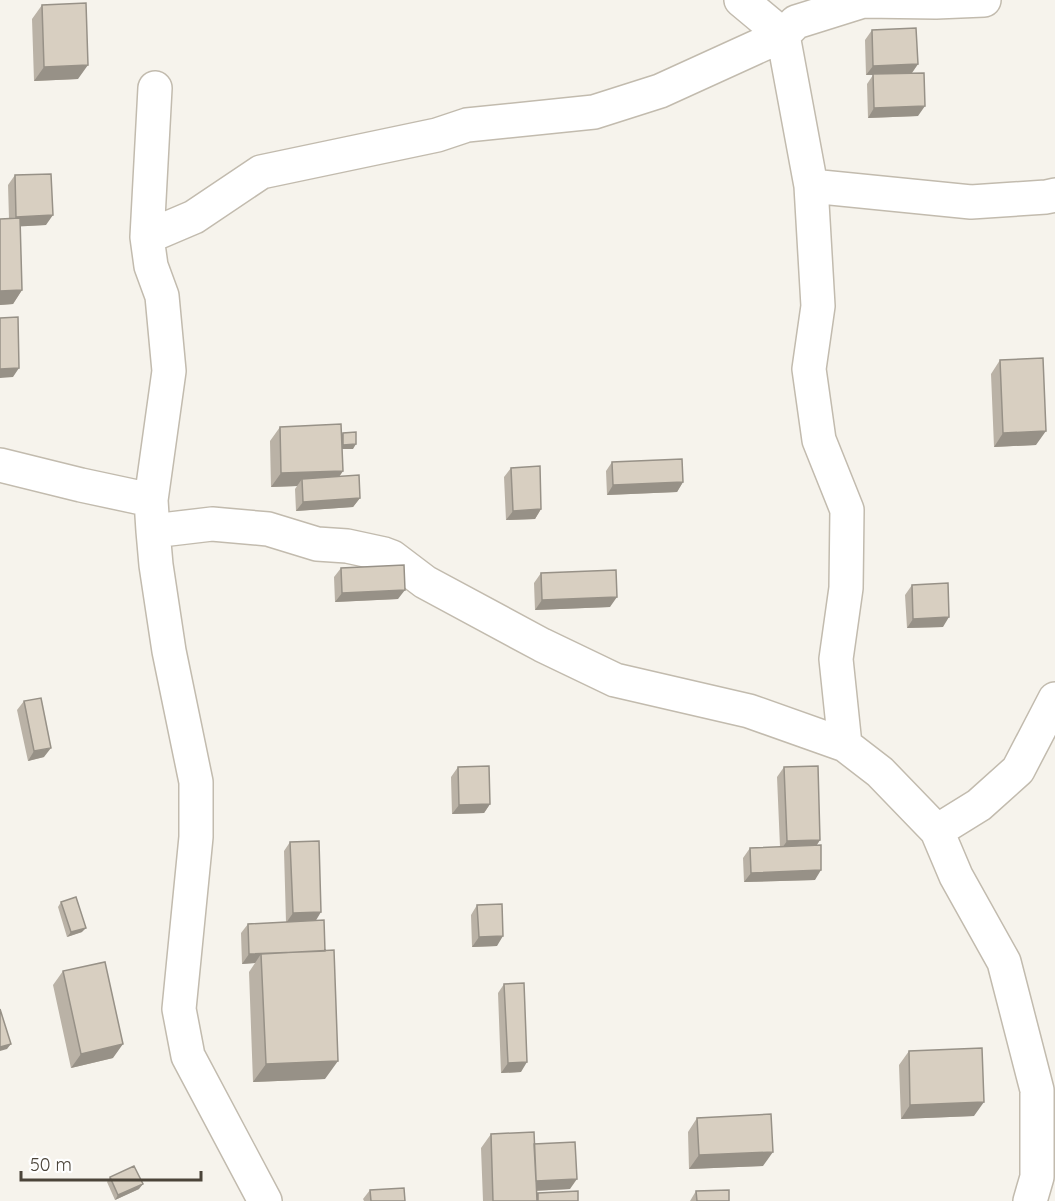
<svg xmlns="http://www.w3.org/2000/svg" width="1055" height="1201" viewBox="0 0 1055 1201" font-family="Quicksand,sans-serif">
<rect width="100%" height="100%" fill="#f6f3ec"/>
<g fill="none" stroke-linecap="round" stroke-linejoin="round">
<g stroke="#c2bbae" stroke-width="36">
<path id="minor" d="M741 0 783 35 811 186 818 306 809 369 819 440 847 510 846 588 836 659 845 745
M155 88 147 237 151 266 162 296 169 371 151 500 153 531 156 565 169 651 196 782V837L179 1009 188 1056 265 1201
M811 186 971 202 1046 197 1055 195
M147 237 194 217 261 172 437 135 467 125 594 112 660 91 783 35 796 22 863 1 936 2 984 0
M0 465 81 485 151 500
M153 531 212 524 268 529 317 544 347 546 384 554 392 557 425 582 542 645 615 680 749 711 845 745 880 772 937 831 956 876 1004 962 1037 1090V1177L1030 1201
M937 831 979 805 1018 770 1055 699"/>
</g>
<use href="#minor" stroke="#fff" stroke-width="33"/>
</g>
<path fill="#bab2a6" d="M42 5 78 79 34 81 32 19Z
M872 30 918 64 912 73 918 116 868 118 867 84 873 75H866L865 40Z
M15 175 46 225 20 226 22 290 13 304 0 305V219H9L8 185Z
M1000 360 1036 445 994 447 991 374Z
M280 427 342 434 343 433 353 449H342L343 471 339 477 360 498 353 507 296 511 295 489 297 486 271 487 270 441Z
M612 462 683 482 677 492 607 495 606 471Z
M511 468 541 509 535 519 506 520 504 477Z
M341 568 398 599 335 602 334 577Z
M541 573 610 607 535 610 534 583Z
M912 585 943 627 907 628 905 595Z
M24 701 44 757 28 761 17 710Z
M458 767 490 804 484 813 452 814 451 777Z
M784 767 820 840 816 846 815 880 744 882 743 858 750 848 780 847 777 777Z
M290 842 315 921 325 1079 253 1082 249 972 255 963 242 964 241 933 248 924 286 922 284 851Z
M61 902 82 932 67 937 58 907Z
M477 905 497 946 472 947 471 915Z
M63 971 113 1058 71 1068 53 985Z
M504 984 521 1072 501 1073 498 993Z
M909 1051 974 1116 901 1119 899 1065Z
M697 1118 763 1166 689 1169 688 1132Z
M491 1134 534 1144 570 1189 536 1191V1195L538 1193 578 1201H483L481 1148Z
M110 1177 139 1189 115 1200 107 1182Z
M370 1190 405 1201H364L363 1199Z
M696 1191 729 1201H690Z"/>
<path fill="#979187" d="M918 64 911 74 866 75 873 66Z
M88 65 78 79 34 81 44 67Z
M925 106 918 116 868 118 874 108Z
M53 215 46 225 10 227 16 217Z
M22 290 13 304 0 305V291Z
M19 368 13 377 0 378V369Z
M1046 431 1036 445 994 447 1003 433Z
M356 444 353 449H340L343 445Z
M343 471 333 485 302 479 297 486 271 487 281 473Z
M683 482 677 492 607 495 613 485Z
M360 498 353 507 296 511 303 502Z
M541 509 535 519 506 520 513 511Z
M405 590 398 599 335 602 342 593Z
M617 597 610 607 535 610 542 600Z
M949 617 943 627 907 628 913 619Z
M51 748 44 757 28 761 34 751Z
M490 804 484 813 452 814 459 805Z
M820 840 814 849 780 851 787 841Z
M821 870 815 880 744 882 751 873Z
M321 912 315 922 286 923 293 913Z
M86 928 82 932 67 937 71 932Z
M503 936 497 946 472 947 479 937Z
M249 954H261L255 963 242 964Z
M11 1044 7 1049 0 1051V1047Z
M123 1044 113 1058 71 1068 81 1054Z
M338 1061 325 1079 253 1082 266 1064Z
M527 1062 521 1072 501 1073 508 1063Z
M984 1102 974 1116 901 1119 910 1105Z
M773 1152 763 1166 689 1169 699 1155Z
M577 1179 570 1189 528 1191 534 1181Z
M143 1184 139 1189 115 1200 118 1195Z"/>
<path fill="#d8cfc1" stroke="#979187" stroke-width="1.5" d="M86 3 88 65 44 67 42 5Z
M916 28 918 64 873 66 872 30Z
M924 73 925 106 874 108 873 74Z
M51 174 53 215 16 217 15 175Z
M20 218 22 290 0 291V219Z
M18 317 19 368 0 369V318Z
M1043 358 1046 431 1003 433 1000 360Z
M341 424 343 471 281 473 280 427Z
M356 432V444L343 445V433Z
M682 459 683 482 613 485 612 462Z
M540 466 541 509 513 511 511 468Z
M359 475 360 498 303 502 302 479Z
M404 565 405 590 342 593 341 568Z
M616 570 617 597 542 600 541 573Z
M948 583 949 617 913 619 912 585Z
M41 698 51 748 34 751 24 701Z
M489 766 490 804 459 805 458 767Z
M818 766 820 840 787 841 784 767Z
M319 841 321 912 293 913 290 842Z
M821 845V870L751 873 750 848Z
M76 897 86 928 71 932 61 902Z
M502 904 503 936 479 937 477 905Z
M324 920 325 951 249 954 248 924Z
M334 950 338 1061 266 1064 261 954Z
M105 962 123 1044 81 1054 63 971Z
M524 983 527 1062 508 1063 504 984Z
M0 1009 11 1044 0 1047Z
M982 1048 984 1102 910 1105 909 1051Z
M771 1114 773 1152 699 1155 697 1118Z
M534 1132 537 1201H493L491 1134Z
M575 1142 577 1179 536 1181 534 1144Z
M134 1166 143 1184 118 1195 110 1177Z
M404 1188 405 1201H371L370 1190Z
M729 1190V1201H697L696 1191Z
M578 1191V1201H538V1193Z"/>
<path d="M21 1171v9h180v-9" fill="none" stroke="#4b4439" stroke-width="3"/>
<text x="30" y="1171" font-size="18" fill="#4b4439" stroke="#ffffff" stroke-width="4.5" paint-order="stroke">50 m</text>
</svg>
